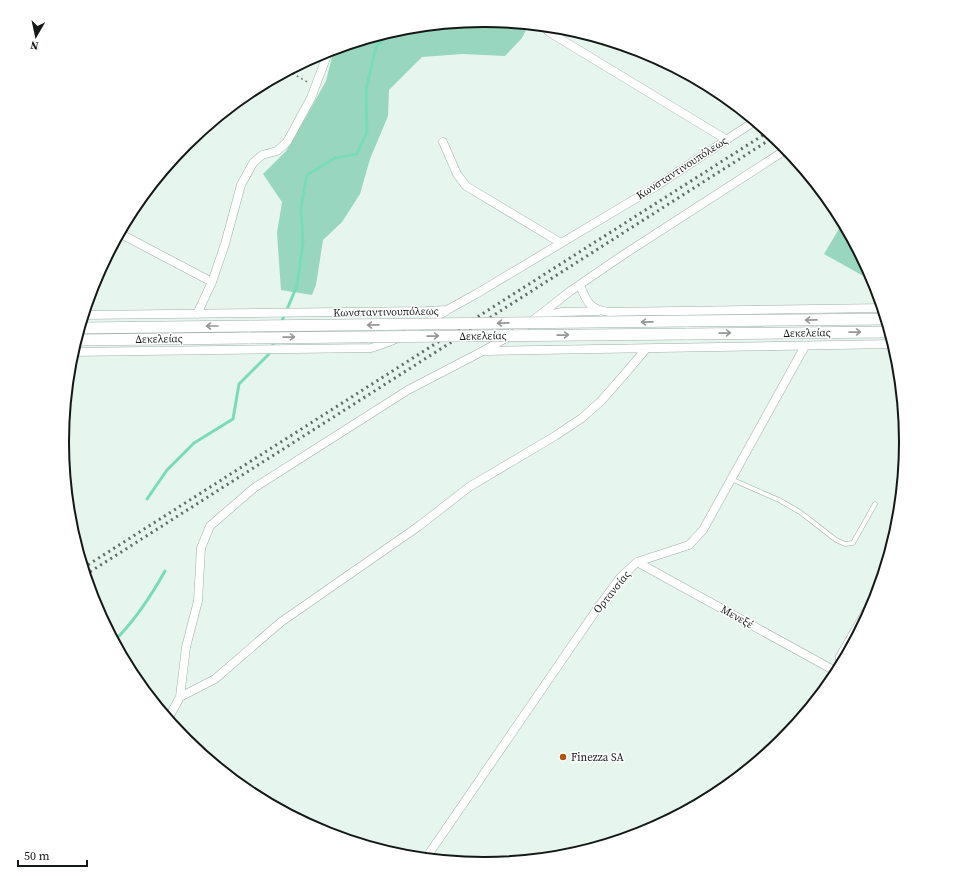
<svg xmlns="http://www.w3.org/2000/svg" width="968" height="884" viewBox="0 0 968 884" font-family="'Source Serif 4',serif">
<rect width="100%" height="100%" fill="#e6f6ef"/>
<path fill="#99d6bf" d="M484 20 529 24 522 38 505 56 462 54 422 57 389 90 388 116 370 159 360 194 342 222 323 240 316 285 312 295 281 290 277 233 282 202 263 174 286 151 306 117 326 81 334 49 402 28Z
M843 222 874 281V282L824 254Z"/>
<g fill="none" stroke-linecap="round" stroke-linejoin="round">
<path stroke="#7adbba" stroke-width="3" d="M281 323 297 286 303 242 301 207 307 175 335 158 357 154 367 132 366 90 376 47 394 30
M147 499 167 470 194 443 233 419 239 384 269 354 275 340
M114 641C135 621 151 596 165 571"/>
<g stroke="#a1afa9" stroke-width="5">
<path id="lane" d="M731 479 779 500 800 512 836 540 845 544 853 543 875 504
M841 665 838 661V656L874 594 877 593"/>
</g>
<g stroke="#a1afa9" stroke-width="9">
<path id="street" d="M544 26 549 32 727 140
M443 142 457 174 466 186 561 243
M119 233 212 282
M580 285C586 301 590 310 609 312L882 308
M197 314 212 282 225 244 241 185 253 163 262 155 277 151 287 142 311 98 329 50
M84 315 427 311 447 310 476 294 655 187 755 121
M539 317 562 312 599 311
M486 351 893 344
M72 352 371 348C402 339 420 327 446 311
M637 562 837 672
M180 697 215 679 281 622 419 526 469 487 555 436 582 418 601 401 624 375 646 349
M168 719 180 697 186 647 198 601 201 548 210 526 254 488 408 390 483 351 522 329 569 292 623 255 787 149
M426 858 597 609 620 578 637 562 689 545 703 530 805 346"/>
</g>
<g stroke="#a1afa9" stroke-width="12">
<path id="secondary" d="M686 321 886 319
M80 328 251 326
M686 334 889 332
M76 340 250 338"/>
</g>
<path stroke="#757f7b" stroke-width="1.5" stroke-dasharray="2 3" stroke-linecap="butt" d="M288 71 309 83"/>
<use href="#lane" stroke="#fff" stroke-width="4"/>
<use href="#street" stroke="#fff" stroke-width="8"/>
<use href="#secondary" stroke="#fff" stroke-width="11"/>
<path stroke="#626b67" stroke-width="3" stroke-dasharray="2 4" stroke-linecap="butt" d="M83 568 768 132
M85 575 774 137"/>
<g stroke="#a1afa9" stroke-width="12" stroke-linecap="butt">
<path id="secondary-bridge" d="M251 326 686 321
M250 338 686 334"/>
</g>
<use href="#secondary-bridge" stroke="#fff" stroke-width="11"/>
</g>
<defs><path id="oneway-shaft" d="M-6 0H5M1.5-3L5.5 0L1.5 3" fill="none" stroke-width="1.6" stroke-linecap="round" stroke-linejoin="round"/></defs>
<g stroke="#959897">
<use href="#oneway-shaft" transform="translate(811 320) rotate(179)"/>
<use href="#oneway-shaft" transform="translate(647 322) rotate(179)"/>
<use href="#oneway-shaft" transform="translate(503 323) rotate(179)"/>
<use href="#oneway-shaft" transform="translate(373 325) rotate(179)"/>
<use href="#oneway-shaft" transform="translate(212 326) rotate(180)"/>
<use href="#oneway-shaft" transform="translate(855 332) rotate(-1)"/>
<use href="#oneway-shaft" transform="translate(725 333) rotate(-1)"/>
<use href="#oneway-shaft" transform="translate(563 335) rotate(-1)"/>
<use href="#oneway-shaft" transform="translate(433 336) rotate(-1)"/>
<use href="#oneway-shaft" transform="translate(289 337) rotate(-1)"/>
</g>
<circle fill="#b3530e" stroke="#fff" stroke-width="1.5" cx="563" cy="757" r="4"/>
<g text-anchor="middle" dominant-baseline="central" stroke-width="3" stroke-linejoin="round" paint-order="stroke">
<g font-size="11" fill="#141917" stroke="#fff">
<text transform="translate(682 168) rotate(-33)">Κωνσταντινουπόλεως</text>
<text transform="translate(386 312) rotate(-1)">Κωνσταντινουπόλεως</text>
<text transform="translate(807 333) rotate(-1)">Δεκελείας</text>
<text transform="translate(483 336) rotate(-1)">Δεκελείας</text>
<text transform="translate(159 339) rotate(-1)">Δεκελείας</text>
<text transform="translate(612 592) rotate(-51)">Ορτανσίας</text>
<text transform="translate(737 617) rotate(29)">Μενεξέ</text>
</g>
<g font-size="11" fill="#141917" stroke="#fff" text-anchor="start">
<text x="571" y="757">Finezza SA</text>
</g>
</g>
<path d="M0 0H968V884H0ZM69 442a415 415 0 1 1 830 0a415 415 0 1 1-830 0Z" fill="#fff" fill-rule="evenodd"/>
<path fill="none" stroke="#141917" stroke-width="2" d="M69 442a415 415 0 1 1 830 0a415 415 0 1 1-830 0Z"/>
<g transform="translate(36 36) rotate(189)" stroke="#ffffff" stroke-width="3" paint-order="stroke">
<path d="M0-3L7 15L0 10L-7 15Z" fill="#141917"/>
<text y="-6" font-size="11" font-weight="bold" text-anchor="middle" fill="#141917">N</text>
</g>
<path d="M18 860v6h69v-6" fill="none" stroke="#141917" stroke-width="2"/>
<text x="24" y="860" font-size="12" fill="#141917" stroke="#ffffff" stroke-width="3" paint-order="stroke">50 m</text>
</svg>
